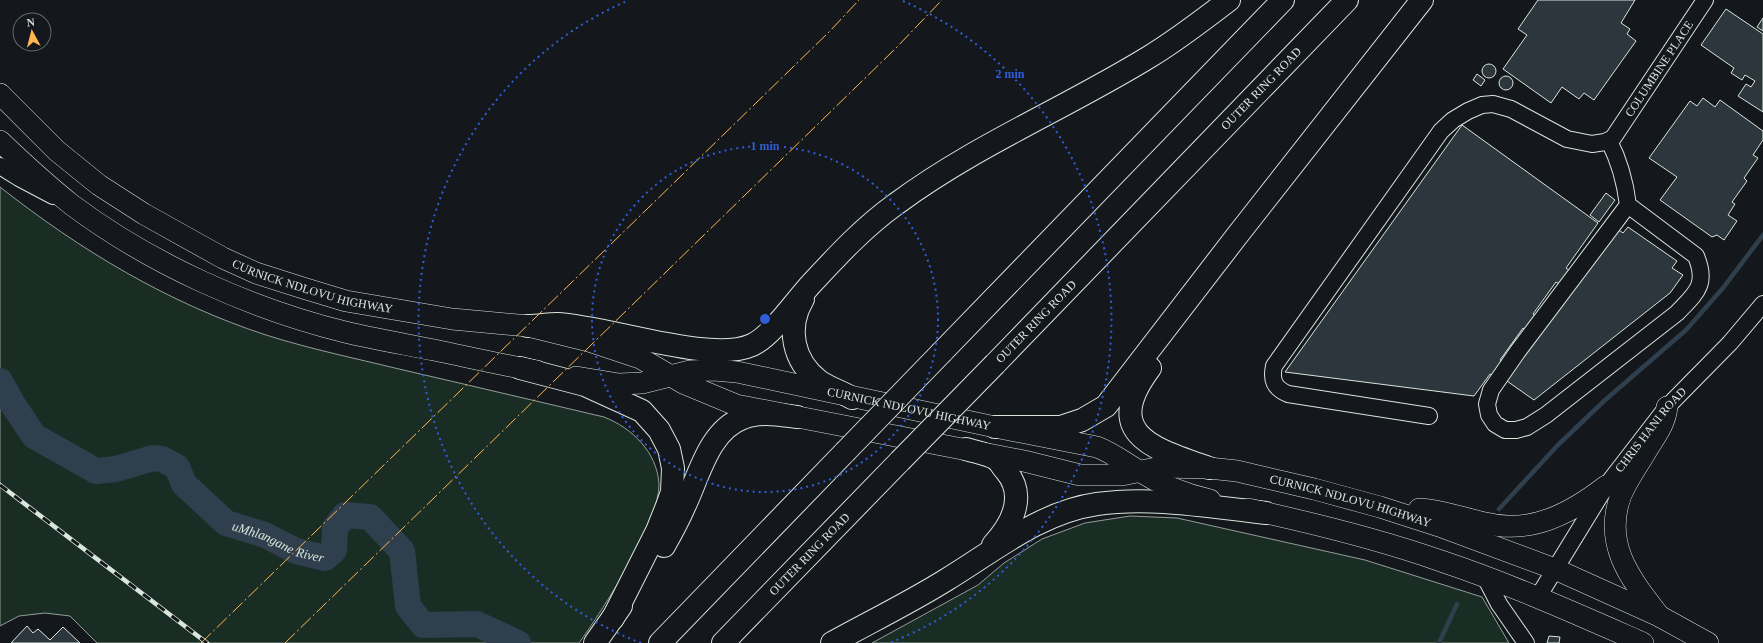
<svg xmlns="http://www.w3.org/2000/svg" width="1763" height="643" viewBox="0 0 1763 643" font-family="Georgia,serif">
<rect width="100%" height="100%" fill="#14181c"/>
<path fill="#1a2d24" stroke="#939e99" d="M0 187C80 250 168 303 266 335 310 349 354 358 399 369 468 385 536 401 604 417 632 428 657 452 659 484 660 522 602 611 579 643H97L70 616 45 613 19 616 0 626Z
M1130 516 1177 518 1365 560 1482 597 1509 643H872L978 585 1004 563 1042 539 1085 523Z"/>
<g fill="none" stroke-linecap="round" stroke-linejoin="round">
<path stroke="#2f3f4d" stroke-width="4.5" d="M1499 509 1557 446 1604 401 1686 330 1723 288 1763 235
M1439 643 1457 604"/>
<path stroke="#2f3f4d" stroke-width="26" id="s1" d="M0 381 12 403 34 436 96 471 116 469 153 458 162 459 177 467 184 484 226 523 265 535 296 551 325 558 334 550 335 528 345 515 370 517 402 551 408 606 423 625 477 624 518 643"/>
</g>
<path fill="#2c363c" stroke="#d8e6dc" d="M1538 0H1635L1621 23 1630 29 1627 34 1636 41 1594 100 1584 93 1579 99 1562 87 1551 103 1503 69 1527 35 1518 29Z
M1726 9 1763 34V112L1738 96 1746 84 1751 87 1755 81 1745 75 1742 80 1731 73 1734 68 1701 45Z
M1763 18V31L1757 27Z
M1482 71a7 7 0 1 1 14 0a7 7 0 1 1-14 0Z
M1477 74 1485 80 1481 86 1473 80Z
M1499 83a7 7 0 1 1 14 0a7 7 0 1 1-14 0Z
M1703 98 1715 107 1720 100 1763 131V140L1753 155 1758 158 1744 178 1747 181 1732 202 1735 204 1728 215 1737 221 1724 240 1717 235 1712 237 1660 200 1677 177 1649 158 1690 101 1697 106Z
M1462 125 1598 223 1566 268 1572 272 1562 286 1556 282 1533 314 1539 318 1529 332 1523 328 1500 360 1506 364 1496 378 1490 374 1474 396 1285 372Z
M1606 193 1615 200 1599 222 1590 215Z
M1613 226 1623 233 1628 227 1677 261 1672 268 1683 275 1670 293 1534 400 1504 379Z
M27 626 33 633 38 629 50 640 63 627 80 643H11Z
M1549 636 1560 637 1559 643H1547Z"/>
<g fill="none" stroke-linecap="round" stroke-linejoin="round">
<g stroke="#d8e6dc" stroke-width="18">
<g id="minor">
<path d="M1609 141C1620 162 1625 181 1628 205L1518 351 1491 390 1487 404 1489 415 1495 424 1505 430H1516L1527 427 1546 415 1677 313C1696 293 1708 285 1696 256L1628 205"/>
<path d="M0 166 19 178 53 196"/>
<path id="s2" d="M1429 416 1288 394C1274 388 1271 380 1274 366L1414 169 1441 131 1453 120 1468 111 1482 105 1493 104 1511 109 1567 139 1592 144 1605 142 1613 138 1705 0"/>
<path d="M1485 577 1499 604 1526 643"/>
<path id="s3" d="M1538 597 1606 486 1667 407 1730 343 1763 304"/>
</g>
</g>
<g stroke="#d8e6dc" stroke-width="22">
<g id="major">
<path id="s4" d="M0 94 57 151 99 185 144 214 223 258 256 273 303 288 346 301 452 319 528 326 589 341 640 358 683 383 736 405 1024 461 1080 475H1122L1161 467 1209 468 1237 471 1314 489 1380 507 1439 526 1555 569 1659 616 1708 643"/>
<path d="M0 141C23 163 47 185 72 205 151 264 249 308 345 332 374 339 404 344 434 350 468 357 502 365 537 371"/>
<path id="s5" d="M576 377 619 384 642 383 690 371 714 370 737 372 995 427 1097 447C1113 453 1125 463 1139 471 1161 485 1185 494 1210 500"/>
<path d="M1248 509C1313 523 1378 539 1441 561 1510 584 1577 614 1643 643"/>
<path d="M1419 509C1441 510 1462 518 1485 523 1531 535 1571 513 1606 486"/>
<path d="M1657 613C1629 577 1603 543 1621 495 1627 481 1636 468 1644 455 1653 439 1665 426 1667 407"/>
</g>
</g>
<g stroke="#d8e6dc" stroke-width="24">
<g id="highway">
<path d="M803 299C786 328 793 361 819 381 829 388 842 392 852 398"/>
<path d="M528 326C538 326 548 324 557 324 607 326 710 364 752 345 772 336 796 300 812 283 838 255 865 226 896 204 974 146 1066 108 1149 57 1177 40 1203 20 1229 0"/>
<path d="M942 352 1283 0"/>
<path id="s6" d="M995 364 1347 0"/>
<path d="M520 368 585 385 642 411 659 430 669 449 673 468 672 492 667 506 657 531 613 618"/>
<path d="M1150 368C1100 435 1155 449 1209 468"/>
<path d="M995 427H1061L1082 420 1106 406 1236 237 1422 0"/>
<path d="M966 449C975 452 988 454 996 459 1000 462 1003 468 1006 471 1027 496 1012 524 993 545"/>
<path d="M664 546C672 532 679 519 685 505 699 476 709 430 743 418 760 411 780 415 797 417"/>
<path d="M595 643 621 606"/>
<path d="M660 643 845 452"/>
<path id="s7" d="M723 643 900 461"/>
<path d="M832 643C870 622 909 603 946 580 994 551 1040 512 1097 504 1152 496 1210 507 1266 513"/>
</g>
</g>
<use href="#minor" stroke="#14181c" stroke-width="16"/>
<use href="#major" stroke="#14181c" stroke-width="21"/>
<use href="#highway" stroke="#14181c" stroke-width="22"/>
<g stroke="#d8e6dc" stroke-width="4.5">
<path id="rail" d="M0 485 207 643"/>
</g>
<use href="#rail" stroke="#14181c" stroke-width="3" stroke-dasharray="9" stroke-linecap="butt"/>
<g stroke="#d8e6dc" stroke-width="24" stroke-linecap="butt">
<path id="highway-bridge" d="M845 452 942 352
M900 461 995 364"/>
</g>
<use href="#highway-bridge" stroke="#14181c" stroke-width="22"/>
<path stroke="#ffb74d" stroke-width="1" stroke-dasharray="14 3 2 3" stroke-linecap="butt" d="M201 643 830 31 859 0
M285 643 895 49 942 0"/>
</g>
<g fill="none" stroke="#305dd8" stroke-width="2" stroke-dasharray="2 4">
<circle cx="765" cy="319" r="173"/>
<path d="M641 643A347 347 0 0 1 627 1M903 1A347 347 0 0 1 889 643"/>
</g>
<g text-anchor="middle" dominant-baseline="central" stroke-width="3" stroke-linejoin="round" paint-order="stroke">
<g font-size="12" fill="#d8e6dc" stroke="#14181c">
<text stroke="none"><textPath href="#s2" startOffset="739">COLUMBINE PLACE</textPath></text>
<text stroke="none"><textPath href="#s6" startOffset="383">OUTER RING ROAD</textPath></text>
<text stroke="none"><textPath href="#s4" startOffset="373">CURNICK NDLOVU HIGHWAY</textPath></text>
<text stroke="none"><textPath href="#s6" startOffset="59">OUTER RING ROAD</textPath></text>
<text stroke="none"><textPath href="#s5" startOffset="339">CURNICK NDLOVU HIGHWAY</textPath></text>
<text stroke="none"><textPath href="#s3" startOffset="202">CHRIS HANI ROAD</textPath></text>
<text stroke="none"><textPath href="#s4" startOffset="1443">CURNICK NDLOVU HIGHWAY</textPath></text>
<text stroke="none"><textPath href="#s7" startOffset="124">OUTER RING ROAD</textPath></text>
</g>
<g font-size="13" font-style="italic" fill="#d8e6dc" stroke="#14181c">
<text stroke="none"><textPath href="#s1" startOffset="352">uMhlangane River</textPath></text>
</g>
</g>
<circle cx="765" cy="319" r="6" fill="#305dd8" stroke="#14181c" stroke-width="2"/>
<g font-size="12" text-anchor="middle" font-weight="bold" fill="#305dd8" stroke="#14181c" stroke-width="3" stroke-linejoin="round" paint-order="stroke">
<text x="1010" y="78">2 min</text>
<text x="765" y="150">1 min</text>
</g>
<g transform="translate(32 32) rotate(353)"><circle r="19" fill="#14181c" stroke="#626a69"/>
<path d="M0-3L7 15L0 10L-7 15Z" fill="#ffb74d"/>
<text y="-6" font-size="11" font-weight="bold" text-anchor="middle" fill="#d8e6dc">N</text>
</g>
</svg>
